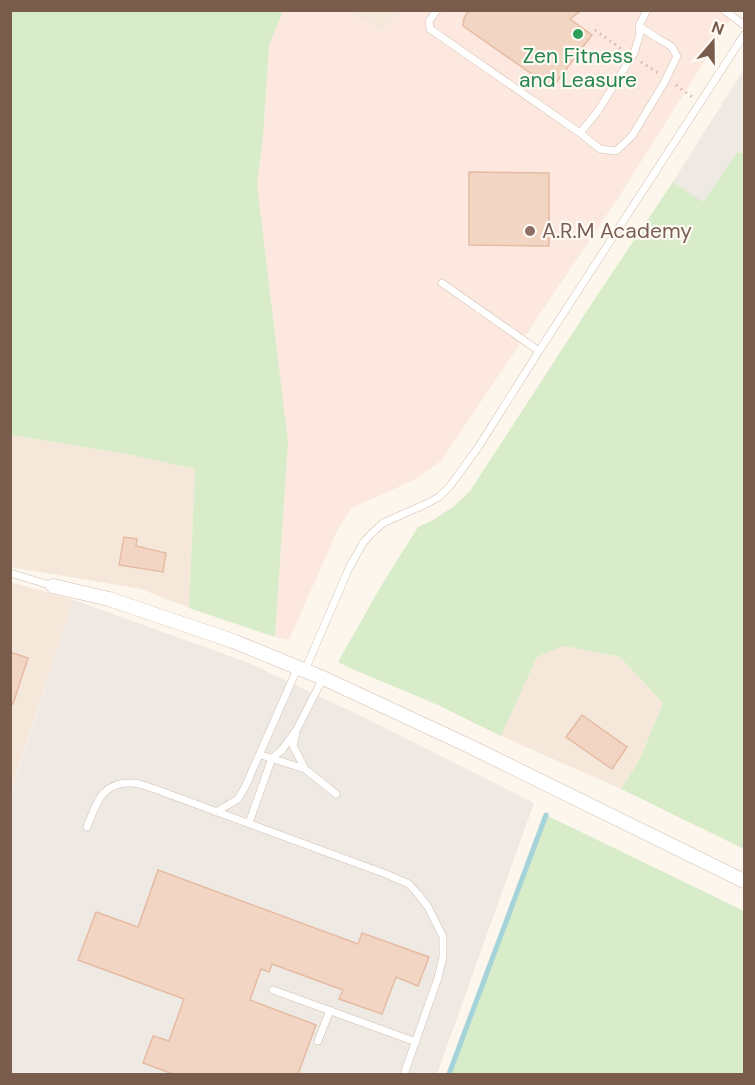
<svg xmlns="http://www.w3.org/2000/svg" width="755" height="1085" viewBox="0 0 755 1085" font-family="'DM Sans',sans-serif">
<rect width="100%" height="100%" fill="#fdf6ec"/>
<path fill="#f5e8da" d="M348 11H402L381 31Z
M10 435 126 454 195 469 189 608 141 589 11 567Z
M10 582 74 600 11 790H10Z
M564 646 620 657 663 703 640 759 621 789 501 736 537 657Z"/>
<path fill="#fde8e0" d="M283 11H348L381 31 402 11H736L620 195 441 461 416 479 352 508 338 529 289 640 275 637 288 442 257 184 263 138 269 46Z"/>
<path fill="#efe9e4" d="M744 69V152L737 153 703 203 673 182Z
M74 600 249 663 367 719 534 803 437 1074H11V792Z"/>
<path fill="#d8ecc9" d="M10 11H283L269 46 263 138 257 184 288 442 275 637 189 608 195 469 126 454 11 435Z
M744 152V849L621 789 640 759 663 703 620 657 564 646 537 657 501 736 440 706 350 668 338 662 381 586 418 527 433 520 453 507 470 491 596 297 673 182 703 202 737 153Z
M546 815 744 911V1074H449Z"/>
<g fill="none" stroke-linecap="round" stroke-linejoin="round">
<path stroke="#a5d3da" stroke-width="5" d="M449 1074 546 815"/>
</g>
<path fill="#f3d5c3" stroke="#e6bba3" stroke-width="1.5" d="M469 10H582L570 19 592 35 552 88 463 26 464 18Z
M469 172 549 173V246L469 245Z
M124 537 137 539 136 546 166 553 163 572 119 565Z
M10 652 28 658 13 704 10 703Z
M582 715 627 747 612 769 566 737Z
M158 870 358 944 362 933 429 957 418 986 396 977 382 1014 339 999 343 990 272 964 269 972 261 969 250 1000 316 1025 298 1074H173L143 1063 153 1036 169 1041 184 999 78 960 96 912 138 927Z"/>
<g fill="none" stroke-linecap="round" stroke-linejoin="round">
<g stroke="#d1beb0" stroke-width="8">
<path id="lane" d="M437 10 429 21 430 29 580 133 600 149 616 151 632 136 664 83 677 56 671 46 657 38 639 26 647 10
M724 10 744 25
M580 133 598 111 634 53 640 34 639 26
M442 283 539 351 744 35
M10 573 53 586
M305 670 349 568 363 543 370 535 383 523 428 503 439 497 450 486 479 446 539 351
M296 734 293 746 305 769
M261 755 305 769 336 794
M216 812 238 799 245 787 298 667
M249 823 272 758 282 750 297 729 323 678
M87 827C96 804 102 781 132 783 139 783 148 787 155 789L386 874 409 884 418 894 428 907 443 937V957L438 978 404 1074
M273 990 416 1042
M318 1041 330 1010"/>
</g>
<g stroke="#d1beb0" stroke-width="15">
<path id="street" d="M53 586 109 599 233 641 323 678 465 744 744 881"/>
</g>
<path stroke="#d9b8a5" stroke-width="3" stroke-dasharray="1.5 4.5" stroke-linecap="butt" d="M595 30 623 50
M641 62 658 73
M676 85 692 97"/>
<use href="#lane" stroke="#fff" stroke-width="7"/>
<use href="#street" stroke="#fff" stroke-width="14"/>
</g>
<circle fill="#2e9e5b" stroke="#fffaf3" stroke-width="2" cx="578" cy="34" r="6"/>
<circle fill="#8d6e63" stroke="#fffaf3" stroke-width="2" cx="530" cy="231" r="6"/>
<g text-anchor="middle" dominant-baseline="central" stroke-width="4.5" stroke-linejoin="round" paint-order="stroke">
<g font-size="21" fill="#27864d" stroke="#fffaf3">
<text x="578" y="56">Zen Fitness<tspan x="578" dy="24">and Leasure</tspan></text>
</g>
<g font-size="21" fill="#785e54" stroke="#fffaf3" text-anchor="start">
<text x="542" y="231">A.R.M Academy</text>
</g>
</g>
<rect width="755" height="1085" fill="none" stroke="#7a5c4d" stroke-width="24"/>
<g transform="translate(713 42) rotate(20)" stroke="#fffaf3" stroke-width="4.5" paint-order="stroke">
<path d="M0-4.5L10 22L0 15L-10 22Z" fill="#7a5c4d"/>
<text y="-9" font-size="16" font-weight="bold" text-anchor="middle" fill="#7a5c4d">N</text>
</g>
</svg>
